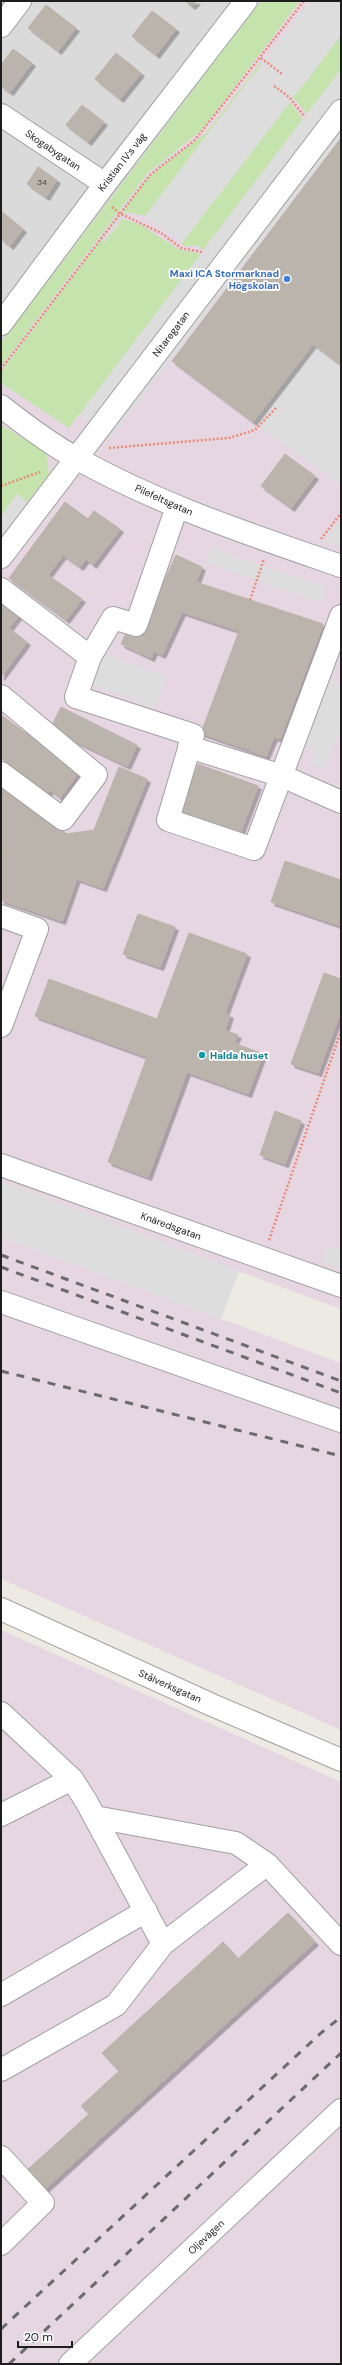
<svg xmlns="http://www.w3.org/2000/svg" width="342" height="2365" viewBox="0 0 342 2365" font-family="'DM Sans',sans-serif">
<defs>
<filter id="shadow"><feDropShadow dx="3.5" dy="3.5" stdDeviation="0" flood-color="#0004"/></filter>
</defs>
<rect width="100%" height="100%" fill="#edeae3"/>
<path fill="#dbdada" d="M1 1H295L1 378Z"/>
<path fill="#e6d6e2" d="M295 1H341V1309L1 1184V378Z
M1 1237 341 1363V1730L1 1579Z
M1 1630 341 1782V2364H1Z"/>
<path fill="#c4e3ad" d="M261 1H300L201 131 148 172 1 366V343Z
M341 35V69L307 114 290 94 306 82Z
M261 62 275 74 250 79 145 216 123 211 149 177 206 133Z
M290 102 303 119 203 250 198 246H183L182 243Z
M123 219 141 225 178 249 201 254 69 428 1 383V372L101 240 105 242Z
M1 425 46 452 49 474 27 502 17 494 1 516Z"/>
<path fill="#ddd" d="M310 1H341V35L182 243 145 216Z
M341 69V138L111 438 79 415Z
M313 344 341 365V485L253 422Z
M17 494 27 502 1 537V516Z
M341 518V547L324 542Z
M211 548 325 587 320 602 206 563Z
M103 653 167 677 155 708 91 684Z
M327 674 338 687 341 679V727L325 768 309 763 315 747 301 744Z
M1 1181 239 1271 221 1319 1 1237Z
M327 1246 341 1251V1269L321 1262Z"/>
<path fill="#bab4ad" stroke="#bdb2a7" filter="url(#shadow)" d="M185 1H197L192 6Z
M46 5 76 28 58 51 28 28Z
M152 11 176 29 156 55 132 36Z
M13 49 32 63 10 92 1 86V65Z
M116 53 141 73 120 99 95 79Z
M82 105 104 122 88 142 66 125Z
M341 138V365L313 344 253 422 172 361Z
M38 167 57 180 46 197 27 184Z
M1 211 23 229 10 246 1 239Z
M285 454 315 476 291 508 261 486Z
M65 502 88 519 94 511 120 529 93 565 86 559 80 567 63 555 48 575 82 599 66 620 9 578Z
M176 555 202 567 196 582 323 624 280 739 274 737 266 756 201 733 239 631 182 612 162 655 154 651 151 658 121 644 127 631 139 637Z
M1 600 20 614 9 628 27 642 1 677Z
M61 707 137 745 127 766 50 729Z
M1 715 27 734 29 731 78 773 60 798 50 790 48 793 1 758Z
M198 764 258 786 239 836 180 815Z
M119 767 147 779 103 888 1 852V785L67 834 94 830Z
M1 852 77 878 62 921 1 900Z
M285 861 341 880V926L271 902Z
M138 914 175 927 160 967 123 954Z
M189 933 247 954 225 1013 230 1015 225 1030 238 1035 234 1043 263 1054 248 1094 187 1072 148 1177 108 1162 147 1057 35 1016 49 979 157 1019Z
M324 973 341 979V1011L318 1073 291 1064Z
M275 1111 301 1121 285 1164 260 1155Z
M288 1913 315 1942 44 2190 26 2171 89 2114 81 2106 119 2071 102 2053 223 1942 238 1959Z"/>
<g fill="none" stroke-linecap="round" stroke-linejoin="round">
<g stroke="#a1a1a1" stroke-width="24">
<path id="minor" d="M1 26 20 1
M1 115 105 184
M1 324 105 184 246 1
M1 406C25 425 50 444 76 458 160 505 251 535 341 566
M1 557 341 111
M1 589 90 657 76 697 193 735 168 820 254 849 341 616
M90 657 113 618 136 625 177 507
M1 696 96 775 63 819 1 773
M189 747 282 776 341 802
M1 916 37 929 1 1026
M1 1165 341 1286
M1 1302 341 1421
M1 1609 212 1705 341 1760
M1 1713 72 1779 1 1815
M72 1779 86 1801 163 1944 267 1864 341 1944
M95 1817 236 1843 267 1864
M1 1995 146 1911
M1 2070 116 2005 163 1944
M1 2157 43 2203 1 2244
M70 2364 341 2110"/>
</g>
<path stroke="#ed8975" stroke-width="2.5" stroke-dasharray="2 2" stroke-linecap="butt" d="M261 58 282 74
M274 86 289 97 305 117
M112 207 119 213 161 233 181 248 202 252
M1 369 150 175 195 140 304 1
M109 448 229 438 255 430 277 407
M1 486 40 472
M321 539 341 513
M250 600 264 559
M269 1240 341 1031"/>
<use href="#minor" stroke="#fff" stroke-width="22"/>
<path stroke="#6b6b6b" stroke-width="3" stroke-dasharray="8 8" stroke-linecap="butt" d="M1 1255 341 1381
M1 1267 341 1393
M1 1371 341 1456
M1 2329 321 2033 341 2017
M9 2364 341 2053"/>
</g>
<circle fill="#3f7fe0" stroke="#fff" stroke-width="1.5" cx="287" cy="279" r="4"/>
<circle fill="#0f9aa8" stroke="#fff" stroke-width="1.5" cx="202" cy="1055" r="4"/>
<g text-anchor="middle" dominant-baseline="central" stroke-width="3.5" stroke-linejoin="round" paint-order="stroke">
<g font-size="8" fill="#444341">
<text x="42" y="182">34</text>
</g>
<g font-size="10" fill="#1d1d1d" stroke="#fff">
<text transform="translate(53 150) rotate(34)">Skogabygatan</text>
<text transform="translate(122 162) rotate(-52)">Kristian IV:s väg</text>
<text transform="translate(171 334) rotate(-53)">Nitaregatan</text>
<text transform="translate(164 500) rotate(24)">Pilefeltsgatan</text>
<text transform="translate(171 1226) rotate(20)">Knäredsgatan</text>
<text transform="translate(170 1686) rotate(24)">Stålverksgatan</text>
<text transform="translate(206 2237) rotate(-43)">Oljevägen</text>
</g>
<g font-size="10" font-weight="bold" fill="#366cbe" stroke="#fff" text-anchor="end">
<text x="279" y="273">Maxi ICA Stormarknad<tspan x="279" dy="12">Högskolan</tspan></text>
</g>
<g font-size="10" font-weight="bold" fill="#0d838f" stroke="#fff" text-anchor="start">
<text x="210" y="1055">Halda huset</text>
</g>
</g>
<rect width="342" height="2365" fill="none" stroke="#1d1d1d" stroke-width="4"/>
<path d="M18 2341v6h54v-6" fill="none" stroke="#1d1d1d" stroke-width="2"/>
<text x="24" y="2341" font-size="12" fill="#1d1d1d" stroke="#ffffff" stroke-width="3" paint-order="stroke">20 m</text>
</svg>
